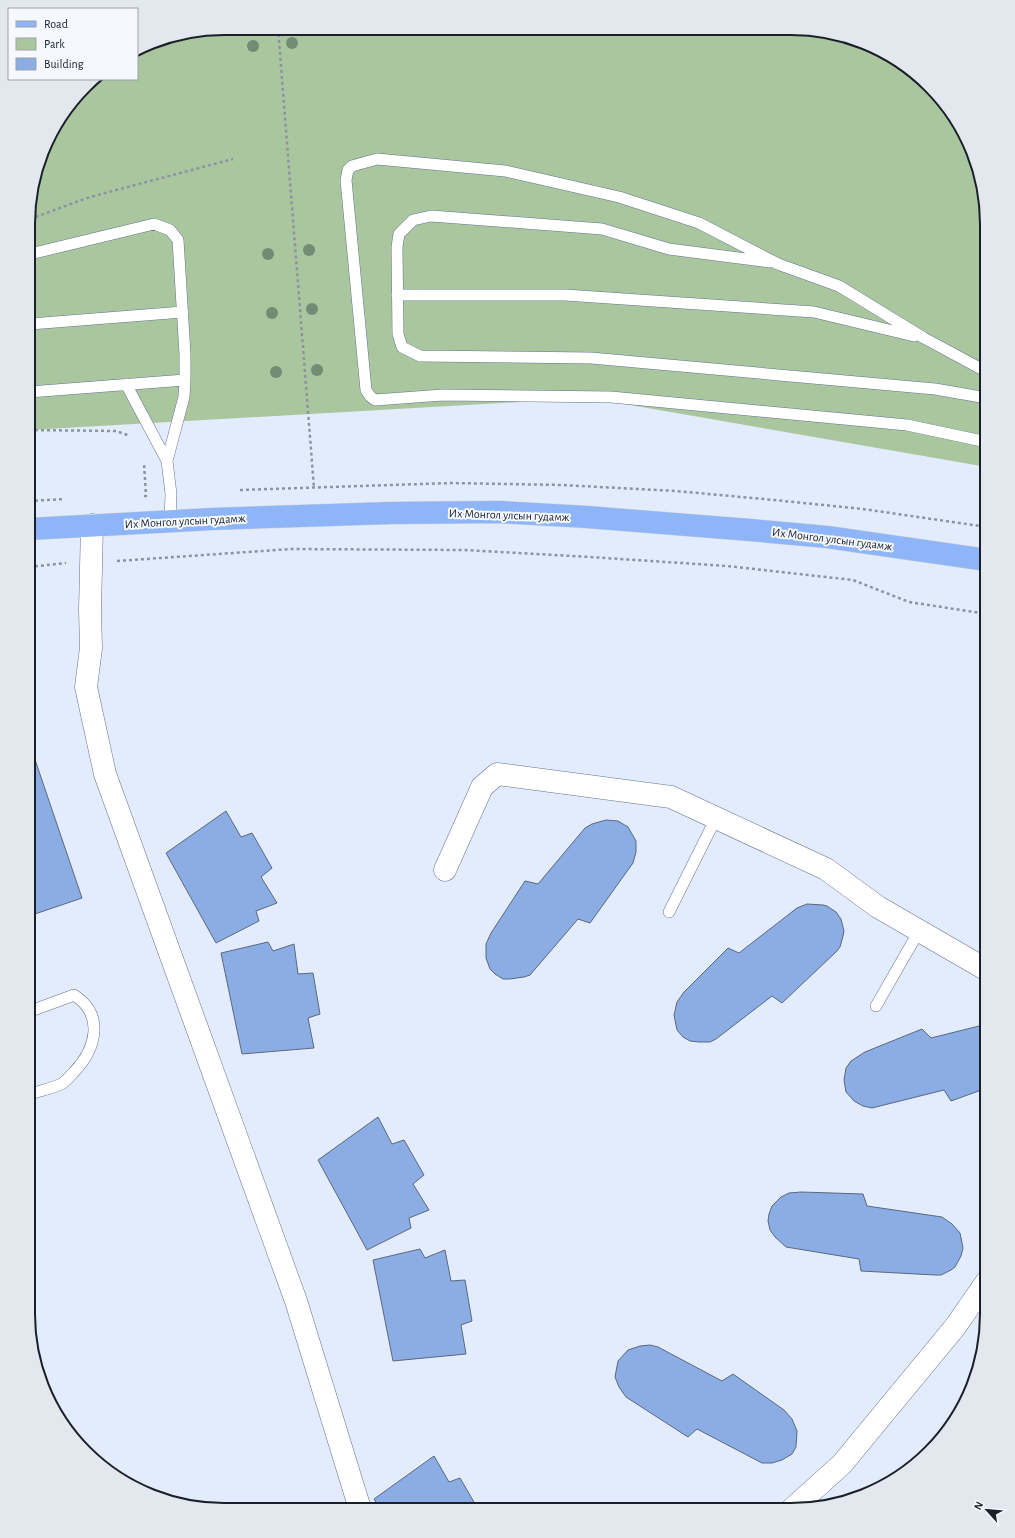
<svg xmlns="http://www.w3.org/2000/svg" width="1015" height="1538" viewBox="0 0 1015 1538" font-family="'Alegreya Sans',sans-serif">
<rect width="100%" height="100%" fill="#e2ecfd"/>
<path fill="#aac69f" d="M224 28 817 30 866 43 910 68 946 105 972 149 987 224V467L590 398 29 430 30 198 54 126 93 79H137V52L161 38Z"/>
<path fill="#8bade3" stroke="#596880" d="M29 742 82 898 29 916Z
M226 811 241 837 252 833 272 868 261 877 277 903 256 911 259 921 216 943 166 853Z
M606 820 618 821 628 827 636 841V852L633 863 590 923 578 919 530 975 524 977 510 979H503L495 974 490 969 486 958V944L491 933 525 881 538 884 585 828 592 824Z
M807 904 823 905 827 906 836 912 841 919 844 931 843 936 840 947 836 952 782 1003 772 996 716 1039 710 1042H699L690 1041 683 1037 677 1030 674 1015 677 1002 684 992 728 948 739 953 797 908Z
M268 942 273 951 294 944 298 974 313 973 320 1014 308 1018 314 1048 242 1054 221 953Z
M987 1024V1088L951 1101 944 1090 872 1108 863 1106 854 1101 846 1092 844 1080 846 1068 851 1061 865 1052 922 1029 931 1038Z
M378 1117 392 1144 404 1140 424 1175 413 1184 429 1210 409 1218 411 1228 367 1250 318 1160Z
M801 1192 863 1194 867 1206 942 1217 952 1224 960 1233 963 1248 961 1256 955 1267 951 1270 941 1275H935L861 1271 859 1259 786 1247 775 1237 770 1230 768 1221 769 1214 772 1206 781 1197 789 1193Z
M420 1249 425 1258 445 1250 451 1281 465 1280 472 1321 461 1325 466 1354 393 1361 373 1260Z
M650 1345 658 1347 722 1381 733 1374 784 1410 792 1419 797 1431 796 1447 792 1454 782 1460 772 1463H762L697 1429 688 1437 626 1397 619 1387 615 1377 618 1361 628 1350 640 1346Z
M434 1456 449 1482 460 1478 478 1509H380L374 1499Z"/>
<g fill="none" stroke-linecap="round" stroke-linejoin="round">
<g stroke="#64738c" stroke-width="12">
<path id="lane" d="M770 262 669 249 602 229 431 216 413 220 399 234 397 247 398 334 402 347 420 356 591 358 935 389 987 398
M397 295H565L814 312 914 336
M30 324 183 312
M126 384 167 461 171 494 170 521
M29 392 185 380V354L178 240 170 230 154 224 30 254
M987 442 907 425 611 397 443 395 375 400 370 396 366 390 346 180 348 170 352 166 377 159 505 171 619 197 699 223 778 264 839 286 924 338 987 372
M167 461 184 397 185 380
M669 912 716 818
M876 1006 919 931
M28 1095C38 1091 55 1088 63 1083 67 1080 71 1075 74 1072 96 1049 105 1015 74 995L28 1012"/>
</g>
<g stroke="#64738c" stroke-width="23">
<path id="street" d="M92 525 90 610 91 648 86 687 105 774 296 1301 360 1509
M445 870 482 787 497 774 671 797 826 869 878 907 987 970
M791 1510 842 1464 955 1327 987 1281"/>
</g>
<g stroke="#d1d2d4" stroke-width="23">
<path id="primary" d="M29 529 212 519 391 513 499 512 587 517 750 530 827 537 987 560"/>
</g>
<path stroke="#8c94a2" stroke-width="2.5" stroke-dasharray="3 3" stroke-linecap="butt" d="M278 28 314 488
M30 219 90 197 233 159
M29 430 116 431 130 436
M240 490 451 483 562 485 676 491 774 500 863 509 987 527
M144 496H146L144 463
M29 501 65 499
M117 561 291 549 465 550 590 557 727 566 853 580 909 602 987 614
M29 567 66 563"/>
<use href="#lane" stroke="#fff" stroke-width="11"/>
<use href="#street" stroke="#fff" stroke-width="22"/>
<use href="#primary" stroke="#8db5f7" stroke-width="22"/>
</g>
<g fill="#728c74">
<circle cx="292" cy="43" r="6"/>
<circle cx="253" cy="46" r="6"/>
<circle cx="309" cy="250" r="6"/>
<circle cx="268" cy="254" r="6"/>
<circle cx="312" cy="309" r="6"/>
<circle cx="272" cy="313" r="6"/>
<circle cx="317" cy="370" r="6"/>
<circle cx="276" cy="372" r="6"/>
</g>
<g text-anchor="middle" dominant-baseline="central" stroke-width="4" stroke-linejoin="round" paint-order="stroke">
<g font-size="12" fill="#1a202a" stroke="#f5f9ff">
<text transform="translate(509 515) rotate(2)">Их Монгол улсын гудамж</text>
<text transform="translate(185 521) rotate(-3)">Их Монгол улсын гудамж</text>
<text transform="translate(832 539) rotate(7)">Их Монгол улсын гудамж</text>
</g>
</g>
<path d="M0 0H1015V1538H0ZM224 35H791A189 189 0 0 1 980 224V1314A189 189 0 0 1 791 1503H224A189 189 0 0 1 35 1314V224A189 189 0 0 1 224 35Z" fill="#e3e8ee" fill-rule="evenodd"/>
<path fill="none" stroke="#1a202a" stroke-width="2" d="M224 35H791A189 189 0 0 1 980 224V1314A189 189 0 0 1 791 1503H224A189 189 0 0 1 35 1314V224A189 189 0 0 1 224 35Z"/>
<rect x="8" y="8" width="130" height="72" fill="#f5f9ff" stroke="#9da2aa"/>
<rect x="16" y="21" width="20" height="6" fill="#8db5f7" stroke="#9da2aa"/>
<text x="44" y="28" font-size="12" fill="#1a202a">Road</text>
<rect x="16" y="38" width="20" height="12" fill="#aac69f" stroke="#9da2aa"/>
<text x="44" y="48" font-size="12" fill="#1a202a">Park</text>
<rect x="16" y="58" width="20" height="12" fill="#8bade3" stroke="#9da2aa"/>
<text x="44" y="68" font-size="12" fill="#1a202a">Building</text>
<g transform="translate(987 1510) rotate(297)" stroke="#f5f9ff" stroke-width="3" paint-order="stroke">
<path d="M0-3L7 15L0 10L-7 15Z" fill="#1a202a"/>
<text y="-6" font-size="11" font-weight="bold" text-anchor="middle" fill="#1a202a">N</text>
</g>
</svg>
